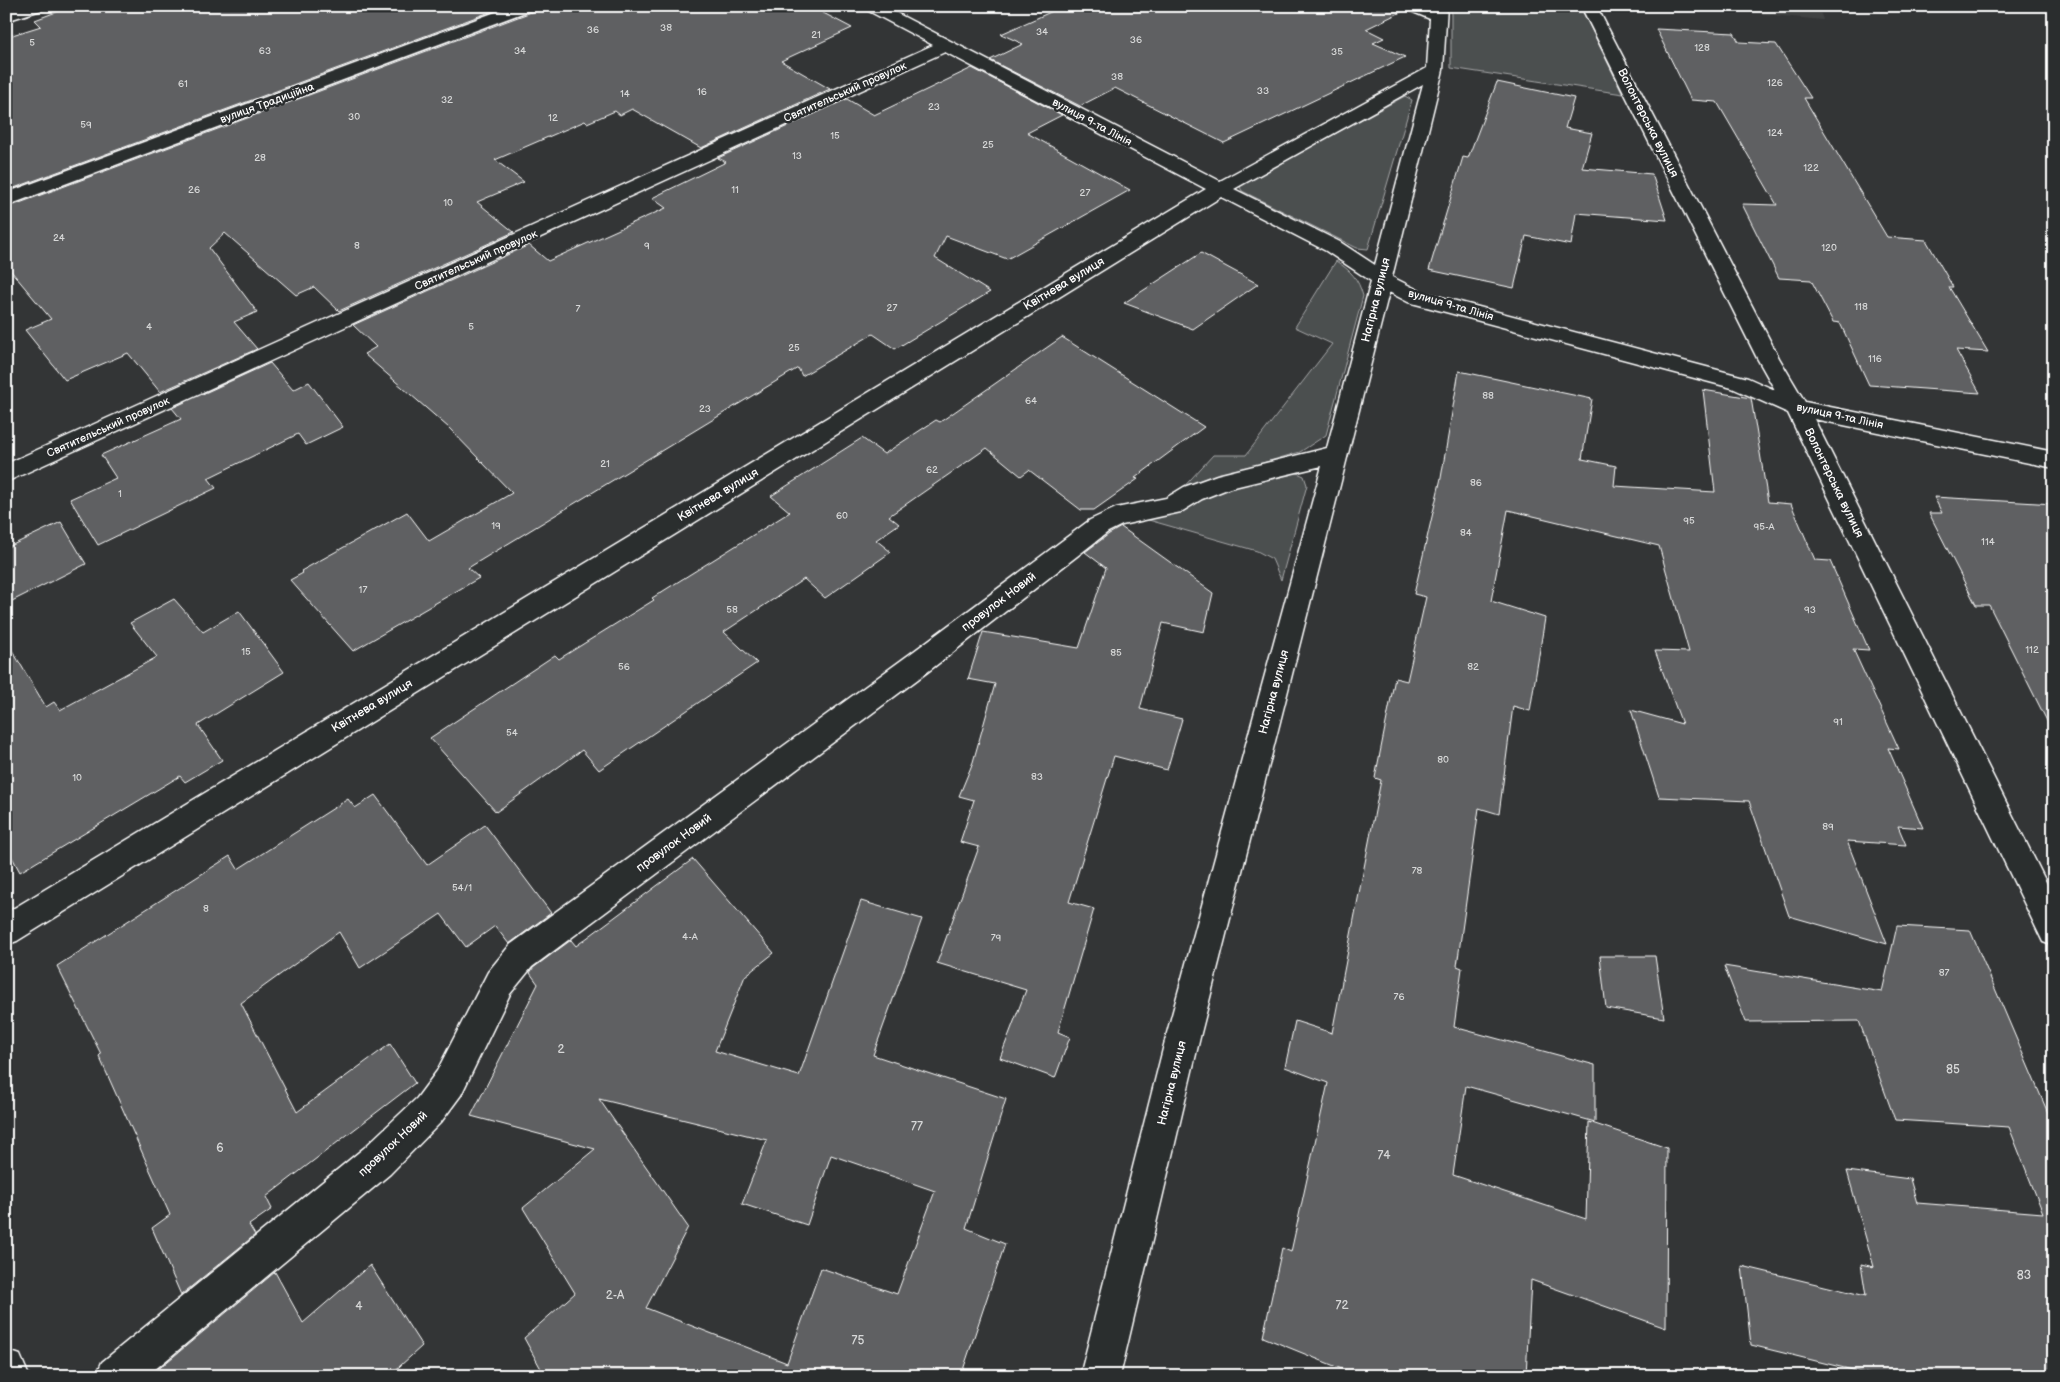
<svg xmlns="http://www.w3.org/2000/svg" width="2060" height="1382" viewBox="0 0 2060 1382" font-family="'Balsamiq Sans',sans-serif">
<rect width="100%" height="100%" fill="#333536"/>
<filter id="ink" filterUnits="userSpaceOnUse"><feTurbulence type="fractalNoise" baseFrequency=".02" numOctaves="2"/><feDisplacementMap in="SourceGraphic" scale="10" xChannelSelector="R" yChannelSelector="G"/><feConvolveMatrix kernelMatrix="1 2 1 2 8 2 1 2 1" color-interpolation-filters="sRGB"/></filter>
<g filter="url(#ink)">
<path fill="#404243" d="M1681 6H1818L1823 20Z"/>
<path fill="#4c4f50" stroke="#a6a7a8" d="M1451 6H1580L1623 94 1451 68Z
M1405 96 1412 100 1368 249 1357 248 1242 191 1240 187 1244 183Z
M1336 261C1351 271 1358 278 1363 296L1326 435 1300 452 1222 475 1180 491 1213 455H1246L1332 344 1295 327Z
M1295 472 1304 476 1307 485 1281 580 1272 559 1257 551 1138 517 1231 486Z"/>
<path fill="#5f6162" stroke="#fff" fill-rule="evenodd" d="M72 6H506L6 191V37L41 26 35 20Z
M537 6H810L852 28 781 61 830 89 701 148 632 109 620 115 615 111 587 123 585 121 495 160 524 182 477 202 514 232 339 311 314 287 296 295 225 233 209 248 257 312 234 322 257 349 160 392 128 353 65 380 25 330 51 319 6 265V208L534 11Z
M1064 6H1402L1405 10 1366 29 1384 38 1373 43 1405 57 1224 143 1115 88 1080 106 990 60 1023 44 1001 34Z
M1656 29 1734 33 1739 42 1776 44 1811 98H1804L1887 237 1926 240 1953 287H1949L1988 352 1956 350 1980 393 1869 385 1840 323 1833 322 1811 280 1779 278 1742 204 1777 205 1717 102 1691 100Z
M972 68 1062 115 1027 133 1130 190 1007 259 946 236 935 258 990 292 895 349 873 334 802 376 798 368 468 568 479 578 353 651 290 580 303 573 301 571 407 512 429 541 512 493 449 428 364 354 376 347 353 325 529 245 548 261 666 208 652 198 726 162 718 158 847 99 874 115Z
M1497 82 1574 98 1565 128 1592 133 1582 168 1652 174 1667 220 1576 213 1571 245 1526 236 1514 288 1429 270 1463 157 1468 158Z
M1201 253 1258 284 1193 329 1124 303Z
M1062 337 1204 427 1135 478 1138 479 1094 510H1081L1029 470 1021 476 987 448 889 516 899 524 876 540 891 552 825 598 804 579 724 632 757 663 599 770 582 750 496 812 430 738 555 655 559 659 654 600 652 598 790 512 771 496 862 438 884 454 936 420 940 422Z
M270 363 293 390 309 382 343 427 306 445 298 434 208 478 216 488 98 545 70 499 116 478 101 455 181 419 172 408Z
M1459 371 1592 399 1582 459 1616 466 1614 486 1715 492 1703 390 1751 398 1768 502 1791 504 1815 560 1830 561 1869 650 1853 649 1899 749 1888 748 1923 828 1898 826 1906 845 1847 841 1887 944 1789 916 1749 801 1659 797 1631 710 1682 724 1655 651 1689 652 1659 546 1508 510 1491 601 1545 618 1530 711 1513 706 1499 814 1479 808 1457 966 1462 968 1454 1027 1595 1065V1122L1466 1086 1453 1175 1586 1219 1589 1122 1667 1148 1666 1328 1531 1280 1526 1376H1359L1263 1337 1282 1248 1291 1252 1328 1083 1285 1067 1295 1021 1332 1033 1381 780 1375 778 1395 678 1407 681 1426 597 1414 594 1441 478Z
M1934 497 2054 504V735L1989 605H1976L1929 513H1942Z
M61 522 86 564 6 604V548Z
M1121 527 1213 593 1204 632 1163 623 1140 709 1182 719 1167 770 1114 756 1069 902 1094 909 1058 1032 1070 1037 1055 1078 1000 1058 1026 990 937 963 979 847 960 842 974 800 959 796 973 762 995 684 968 679 983 632 1079 648 1106 568 1085 552 1109 534Z
M174 599 203 632 239 611 284 672 198 725 222 760 185 782 180 776 20 872 6 846V640L46 707 54 702 60 710 157 657 130 623Z
M375 795 427 865 485 825 551 913 509 944 495 926 466 947 441 914 360 968 339 932 241 1003 297 1112 390 1044 415 1083 266 1197 272 1209 249 1225 255 1235 181 1295 152 1228 170 1215 99 1056 101 1054 57 966 230 856 238 869 348 799 355 808Z
M693 859 774 953 745 976 715 1051 799 1076 861 901 922 919 873 1055 1006 1099 966 1228 1005 1244 961 1376H545L524 1338 575 1293 523 1208 595 1149 471 1116 538 984 530 973 533 968 571 940 576 946ZM599 1099 767 1140 742 1204 807 1225 831 1155 935 1191 897 1294 821 1268 787 1363 646 1308 688 1227Z
M1897 926 1970 930 2054 1127V1376H1877L1751 1345 1742 1266 1866 1296 1861 1264 1874 1267 1847 1171 1910 1179 1917 1203 2043 1213 2009 1127 1895 1120 1859 1021 1746 1022 1724 966 1882 992Z
M1600 956H1655L1664 1018 1606 1008Z
M370 1265 422 1346 389 1376H150L275 1272 303 1323Z"/>
<g fill="none" stroke-linecap="round" stroke-linejoin="round">
<g stroke="#fff" stroke-width="3">
<path id="minor" d="M21 6H46L44 9 6 21V11Z
M512 6H535L533 9 6 206V193Z
M863 6H883L1220 181 1427 68 1430 19 1406 9 1404 6H1426L1431 8V6H1447L1443 70 1392 277 1422 292 1748 378 1775 390 1757 358 1584 12 1586 9H1598L1779 358 1805 402 2054 452V468L1814 419 2054 898V946L2043 942 1788 413 1732 388 1408 302 1389 292 1201 1033 1120 1376H1080L1167 1033 1322 466 1230 488 1202 499 1181 512 1122 525 1108 532 930 670 532 967 510 994 461 1095 441 1122 390 1174 147 1376H96L102 1362 364 1148 417 1098 437 1071 488 972 510 945 910 654 1090 520 1116 508 1166 498 1184 487 1217 475 1327 448 1371 281 1326 251 1221 197 17 941 6 945V913L1206 189 945 52 6 482V464L933 45 865 9ZM1423 84 1375 265 1340 242 1234 189Z
M6 1350 20 1355 29 1376H6Z"/>
</g>
<path stroke="#fff" stroke-width="2" stroke-dasharray="3 2.5" stroke-linecap="butt" d="M1535 6 1560 9
M1475 9 1505 6"/>
<use href="#minor" fill="#2a2d2e" fill-rule="evenodd"/>
</g>
</g>
<g text-anchor="middle" dominant-baseline="central" stroke-width="5" stroke-linejoin="round" paint-order="stroke">
<g font-size="10" fill="#d7d8d8">
<text x="666" y="28">38</text>
<text x="593" y="30">36</text>
<text x="1042" y="32">34</text>
<text x="816" y="35">21</text>
<text x="1136" y="40">36</text>
<text x="32" y="43">5</text>
<text x="1702" y="48">128</text>
<text x="265" y="51">63</text>
<text x="520" y="51">34</text>
<text x="1337" y="52">35</text>
<text x="1117" y="77">38</text>
<text x="1775" y="83">126</text>
<text x="183" y="84">61</text>
<text x="1263" y="91">33</text>
<text x="702" y="92">16</text>
<text x="625" y="94">14</text>
<text x="447" y="100">32</text>
<text x="934" y="107">23</text>
<text x="354" y="117">30</text>
<text x="553" y="118">12</text>
<text x="86" y="125">59</text>
<text x="1775" y="133">124</text>
<text x="835" y="136">15</text>
<text x="988" y="145">25</text>
<text x="797" y="156">13</text>
<text x="260" y="158">28</text>
<text x="1811" y="168">122</text>
<text x="194" y="190">26</text>
<text x="735" y="190">11</text>
<text x="1085" y="193">27</text>
<text x="448" y="203">10</text>
<text x="59" y="238">24</text>
<text x="357" y="246">8</text>
<text x="647" y="246">9</text>
<text x="1829" y="248">120</text>
<text x="1861" y="307">118</text>
<text x="892" y="308">27</text>
<text x="578" y="309">7</text>
<text x="149" y="327">4</text>
<text x="471" y="327">5</text>
<text x="794" y="348">25</text>
<text x="1875" y="359">116</text>
<text x="1488" y="396">88</text>
<text x="1031" y="401">64</text>
<text x="705" y="409">23</text>
<text x="605" y="464">21</text>
<text x="932" y="470">62</text>
<text x="1476" y="483">86</text>
<text x="120" y="494">1</text>
<text x="842" y="516">60</text>
<text x="1689" y="521">95</text>
<text x="496" y="526">19</text>
<text x="1764" y="527">95-А</text>
<text x="1466" y="533">84</text>
<text x="1988" y="542">114</text>
<text x="363" y="590">17</text>
<text x="732" y="610">58</text>
<text x="1810" y="610">93</text>
<text x="2032" y="650">112</text>
<text x="246" y="652">15</text>
<text x="1116" y="653">85</text>
<text x="624" y="667">56</text>
<text x="1473" y="667">82</text>
<text x="1838" y="722">91</text>
<text x="512" y="733">54</text>
<text x="1443" y="760">80</text>
<text x="1037" y="777">83</text>
<text x="77" y="778">10</text>
<text x="1828" y="827">89</text>
<text x="1417" y="871">78</text>
<text x="462" y="888">54/1</text>
<text x="206" y="909">8</text>
<text x="690" y="937">4-А</text>
<text x="996" y="938">79</text>
<text x="1944" y="973">87</text>
<text x="1399" y="997">76</text>
</g>
<g font-size="11" fill="#fff" stroke="#2a2d2e">
<text transform="translate(845 92) rotate(-24)">Святительський провулок</text>
<text transform="translate(267 103) rotate(-20)">вулиця Традиційна</text>
<text transform="translate(1092 122) rotate(28)">вулиця 9-та Лінія</text>
<text transform="translate(476 260) rotate(-24)">Святительський провулок</text>
<text transform="translate(1451 305) rotate(16)">вулиця 9-та Лінія</text>
<text transform="translate(1840 416) rotate(12)">вулиця 9-та Лінія</text>
<text transform="translate(108 427) rotate(-24)">Святительський провулок</text>
</g>
<g font-size="12" fill="#fff" stroke="#2a2d2e">
<text transform="translate(1648 123) rotate(63)">Волонтерська вулиця</text>
<text transform="translate(1064 284) rotate(-31)">Квітнева вулиця</text>
<text transform="translate(1376 300) rotate(-76)">Нагірна вулиця</text>
<text transform="translate(1834 483) rotate(64)">Волонтерська вулиця</text>
<text transform="translate(718 495) rotate(-31)">Квітнева вулиця</text>
<text transform="translate(999 602) rotate(-37)">провулок Новий</text>
<text transform="translate(1274 692) rotate(-75)">Нагірна вулиця</text>
<text transform="translate(372 706) rotate(-31)">Квітнева вулиця</text>
<text transform="translate(674 843) rotate(-36)">провулок Новий</text>
<text transform="translate(1172 1083) rotate(-76)">Нагірна вулиця</text>
<text transform="translate(393 1144) rotate(-43)">провулок Новий</text>
</g>
<g font-size="12" fill="#d7d8d8">
<text x="561" y="1049">2</text>
<text x="1953" y="1069">85</text>
<text x="917" y="1126">77</text>
<text x="220" y="1148">6</text>
<text x="1384" y="1155">74</text>
<text x="2024" y="1275">83</text>
<text x="615" y="1295">2-А</text>
<text x="1342" y="1305">72</text>
<text x="359" y="1306">4</text>
<text x="858" y="1340">75</text>
</g>
</g>
<rect width="2060" height="1382" fill="none" stroke="#2a2d2e" stroke-width="25"/>
<rect x="12" y="12" width="2035" height="1357" fill="none" stroke="#fff" stroke-width="2" filter="url(#ink)"/>
</svg>
